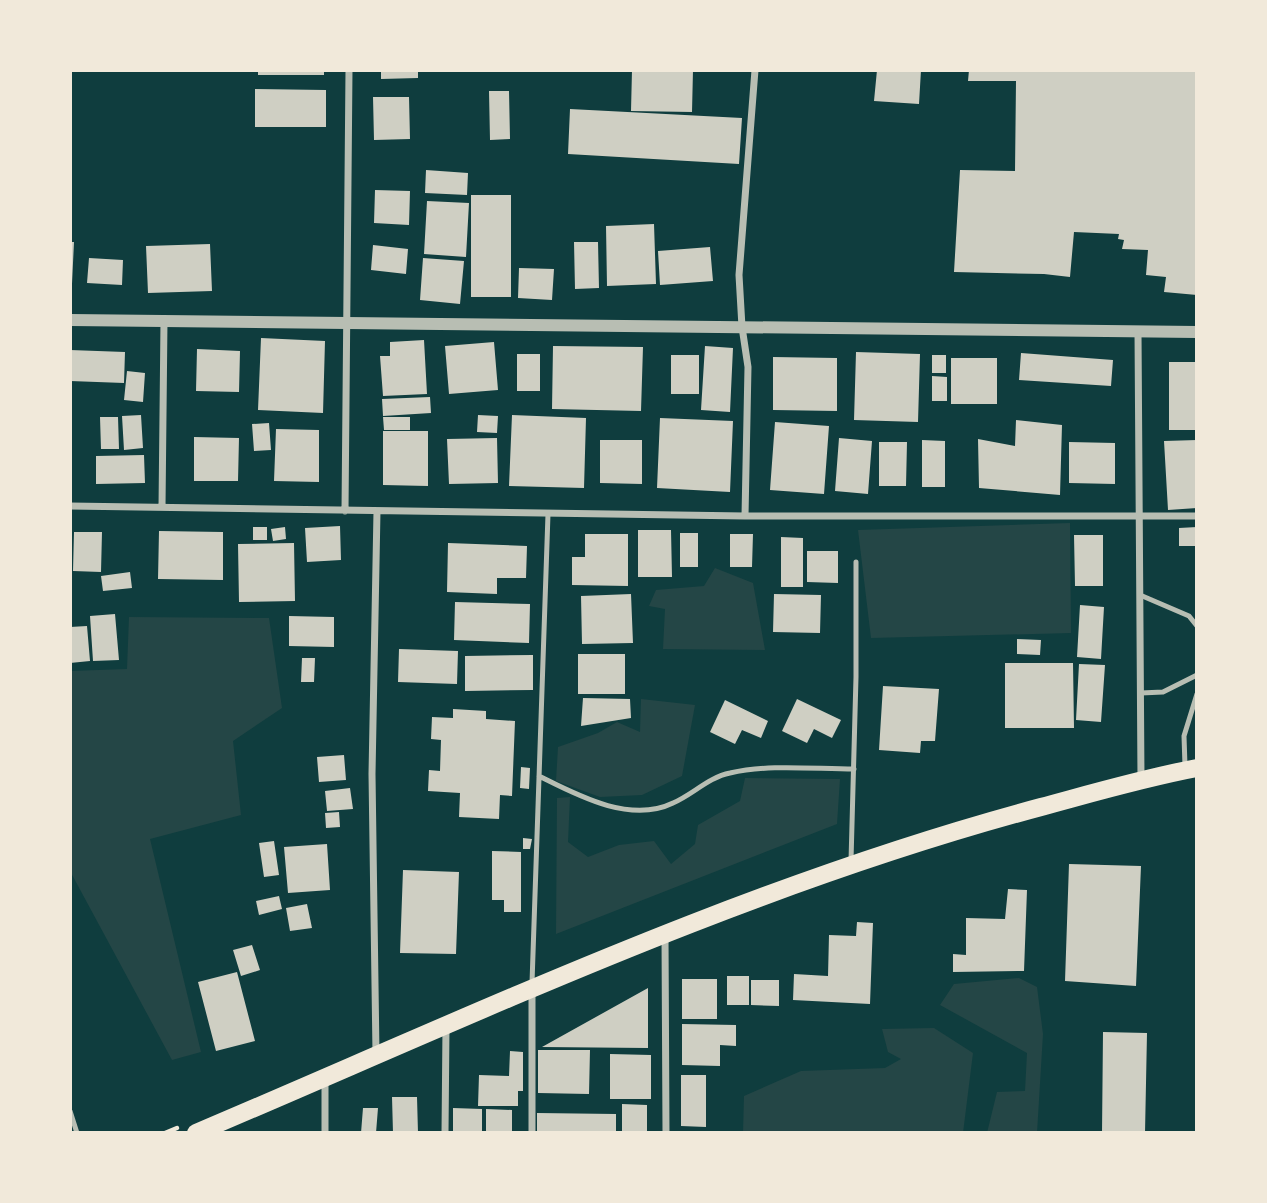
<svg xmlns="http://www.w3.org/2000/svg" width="1267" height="1203" viewBox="0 0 1267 1203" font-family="'Exo 2',sans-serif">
<rect width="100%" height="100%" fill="#0f3d3e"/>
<path fill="#244646" d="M1070 523 1071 633 871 638 858 530Z
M715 568 753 583 765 650 663 649 665 609 649 606 656 590 704 586Z
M129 617 269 618 282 708 233 741 241 815 150 839 201 1052 172 1060 70 871V671L127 669Z
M641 699 695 705 682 776 642 795 600 797 556 781 558 747 598 733 617 722 640 732Z
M745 778 840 779 837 824 556 934 557 798 570 797 568 842 588 857 619 845 654 841 671 864 695 844 698 825 740 801Z
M1019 978 1037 987 1043 1034 1037 1133H987L997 1092 1025 1091 1027 1053 940 1005 954 984Z
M934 1028 973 1053 963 1133H743L744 1096 801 1071 885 1068 901 1059 888 1052 882 1029Z"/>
<path fill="#cfcfc3" d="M258 70H324V75H258Z
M381 70H418V78L381 79Z
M632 70H693L692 112 631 111Z
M877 70H921L919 104 874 101Z
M969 70H1197V295L1164 292 1166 277 1146 275 1148 250 1122 249 1124 240 1118 239 1119 234 1074 232 1070 277 1044 274 954 272 960 170 1015 171 1016 81H968Z
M255 89 326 90V127H255Z
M489 91H509L510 139 490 140Z
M373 97H409L410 139 374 140Z
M570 109 742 118 739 164 568 154Z
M426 170 468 173 467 195 425 193Z
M375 190 410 191 409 225 374 223Z
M471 195H511V297H471Z
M427 201 469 203 466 257 424 254Z
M654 224 656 284 607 286 606 226Z
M70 242H74L72 284H70Z
M574 242H598L599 288 575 289Z
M210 244 212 291 148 293 146 246Z
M373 245 408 249 406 274 371 270Z
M710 247 713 281 660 285 658 251Z
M89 258 123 260 122 285 87 283Z
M423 258 464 261 460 304 420 300Z
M519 268 554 269 552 300 518 298Z
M261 338 325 341 323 413 258 410Z
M424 340 427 394 383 396 380 356H390V342Z
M494 342 498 390 449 394 445 346Z
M553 346 643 347 641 411 552 409Z
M705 346 733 348 730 412 701 410Z
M197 349 240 351 239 392 196 391Z
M70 350 125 352 124 383 70 381Z
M856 352 920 354 918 422 854 420Z
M1021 353 1113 360 1111 386 1019 380Z
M517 354H540V391H517Z
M671 355H699V394H671Z
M932 355H946V373H932Z
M773 357 837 358V411L773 410Z
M951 358H997V404H951Z
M1169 362H1197V430H1169Z
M127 371 145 373 143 402 124 400Z
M932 376 947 377V401H932Z
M430 397 431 413 383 416 382 399Z
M141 415 143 448 124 450 122 416Z
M478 415 498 416 497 433 477 432Z
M512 415 586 418 584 488 509 486Z
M100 417H118L119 449H101Z
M383 417H410V430H384Z
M660 418 733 421 730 492 657 488Z
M1016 420 1062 425 1060 495 979 488 978 439 1015 446Z
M775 422 829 426 824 494 770 490Z
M269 423 271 450 254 451 252 424Z
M276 429 319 430V482L274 481Z
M383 431H428V486L383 485Z
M194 437 239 438 238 481H194Z
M497 438 498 483 449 484 447 439Z
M839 438 872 441 868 494 835 491Z
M600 440H642V484L600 483Z
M922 440 945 441V487H922Z
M1197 440V508L1168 510 1164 441Z
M879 442H907L906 486H879Z
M1069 442 1115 443V484L1069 483Z
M144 455 145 483 96 484V456Z
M340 526 341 560 307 562 305 528Z
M253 527H267V540H253Z
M285 527 286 539 273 541 271 529Z
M1197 527V546H1179V528Z
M638 530H671L672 577H638Z
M159 531 223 532V580L158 579Z
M74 532H102L101 572 73 571Z
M680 533H698V567H680Z
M585 534H628V586L572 585V557H585Z
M730 534H753L752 567H730Z
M1074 535H1103V586H1075Z
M781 537 803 538V587H781Z
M294 543 295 601 239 602 238 544Z
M448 543 527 546 526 578H497V594L447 592Z
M807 551H838V583L807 582Z
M130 572 132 588 103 591 101 576Z
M631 594 633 643 582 644 581 596Z
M774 594 821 595 820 633 773 632Z
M455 602 530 604 529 643 454 640Z
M1080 605 1104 607 1101 659 1077 657Z
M115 614 119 660 93 661 90 616Z
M289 616 334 617V647L289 646Z
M87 626 90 661 70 663V627Z
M1017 639 1041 640 1040 655 1017 654Z
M399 649 458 651 457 684 398 682Z
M578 654H625V694H578Z
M533 655V690L465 691V656Z
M302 658H315L314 682H301Z
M1005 663H1073L1074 728H1005Z
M1079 664 1105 665 1101 722 1076 720Z
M883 686 939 689 935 741H921L920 753 879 750Z
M583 698 630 699 631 718 581 726Z
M797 699 841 720 832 738 814 729 807 743 782 731Z
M725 700 768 721 761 738 742 730 735 744 710 732Z
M453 709 486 711V719L515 721 512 796 500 795 499 819 459 817 460 793 428 791 429 770 440 771 441 740 431 739 432 717 453 718Z
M344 755 346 780 319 782 317 757Z
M521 767 530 768 529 789 520 788Z
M350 788 353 809 327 811 325 791Z
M339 812 340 827 326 828 325 813Z
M523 838 532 839 530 849H523Z
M274 841 279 875 264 877 259 843Z
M327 844 330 890 288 893 284 847Z
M492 851 521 852V912H504V900H492Z
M1069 864 1141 866 1136 986 1065 981Z
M403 870 459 872 456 954 400 953Z
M1008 889 1027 890 1024 971 953 972V954L966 955V918L1005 919Z
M279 896 282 909 259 915 256 901Z
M307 904 312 928 290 931 286 908Z
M857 922 873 923 870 1004 793 1000 794 974 828 976 829 935 856 936Z
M252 945 260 970 241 976 233 950Z
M237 972 255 1041 216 1051 198 982Z
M727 976H749V1005H727Z
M682 979H717V1019H682Z
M751 980H779V1006L751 1005Z
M648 988V1048L542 1047Z
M682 1024 736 1025V1046L720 1045V1066L682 1065Z
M1103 1032 1147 1033 1145 1133H1102Z
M538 1050H590L589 1094 538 1093Z
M510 1051 523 1052V1091H518V1106H478L479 1075 509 1076Z
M610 1054 651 1055V1099H610Z
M681 1075H706V1127L681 1126Z
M392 1097H417L418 1133H393Z
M622 1104 647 1105V1133H622Z
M363 1108H378L376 1133H361Z
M453 1108 482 1109V1133H453Z
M486 1109 512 1110V1133H486Z
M537 1113 616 1114V1133H537Z"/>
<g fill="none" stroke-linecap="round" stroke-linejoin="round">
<path stroke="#f1e9da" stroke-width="4.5" d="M165 1133 177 1128"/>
<path stroke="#b8beb3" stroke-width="5" d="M1140 595 1189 616 1197 626
M1141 693 1163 692 1197 675
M1185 766 1184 736 1197 694
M539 776C577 795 630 824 673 803 692 795 709 777 730 773 769 764 813 769 854 769
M851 861 856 677V562
M532 983 548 514
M70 1111 77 1133"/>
<path stroke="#b8beb3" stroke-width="7" d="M1138 331 1141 779
M70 506 745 516H1197
M162 507 164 321
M345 511 349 70
M745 516 748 367 742 327 739 275 755 70
M665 935 666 1133
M376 1054 372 774 377 511
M325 1078V1133
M445 1133 446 1027
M532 1133V990"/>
<path stroke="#b8beb3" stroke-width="12" d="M70 320 1197 332"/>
<path stroke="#f1e9da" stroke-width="18" d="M196 1133C474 1015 748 885 1041 807 1093 793 1144 778 1197 768"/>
</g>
<rect width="1267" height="1203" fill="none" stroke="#f1e9da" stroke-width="144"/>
</svg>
